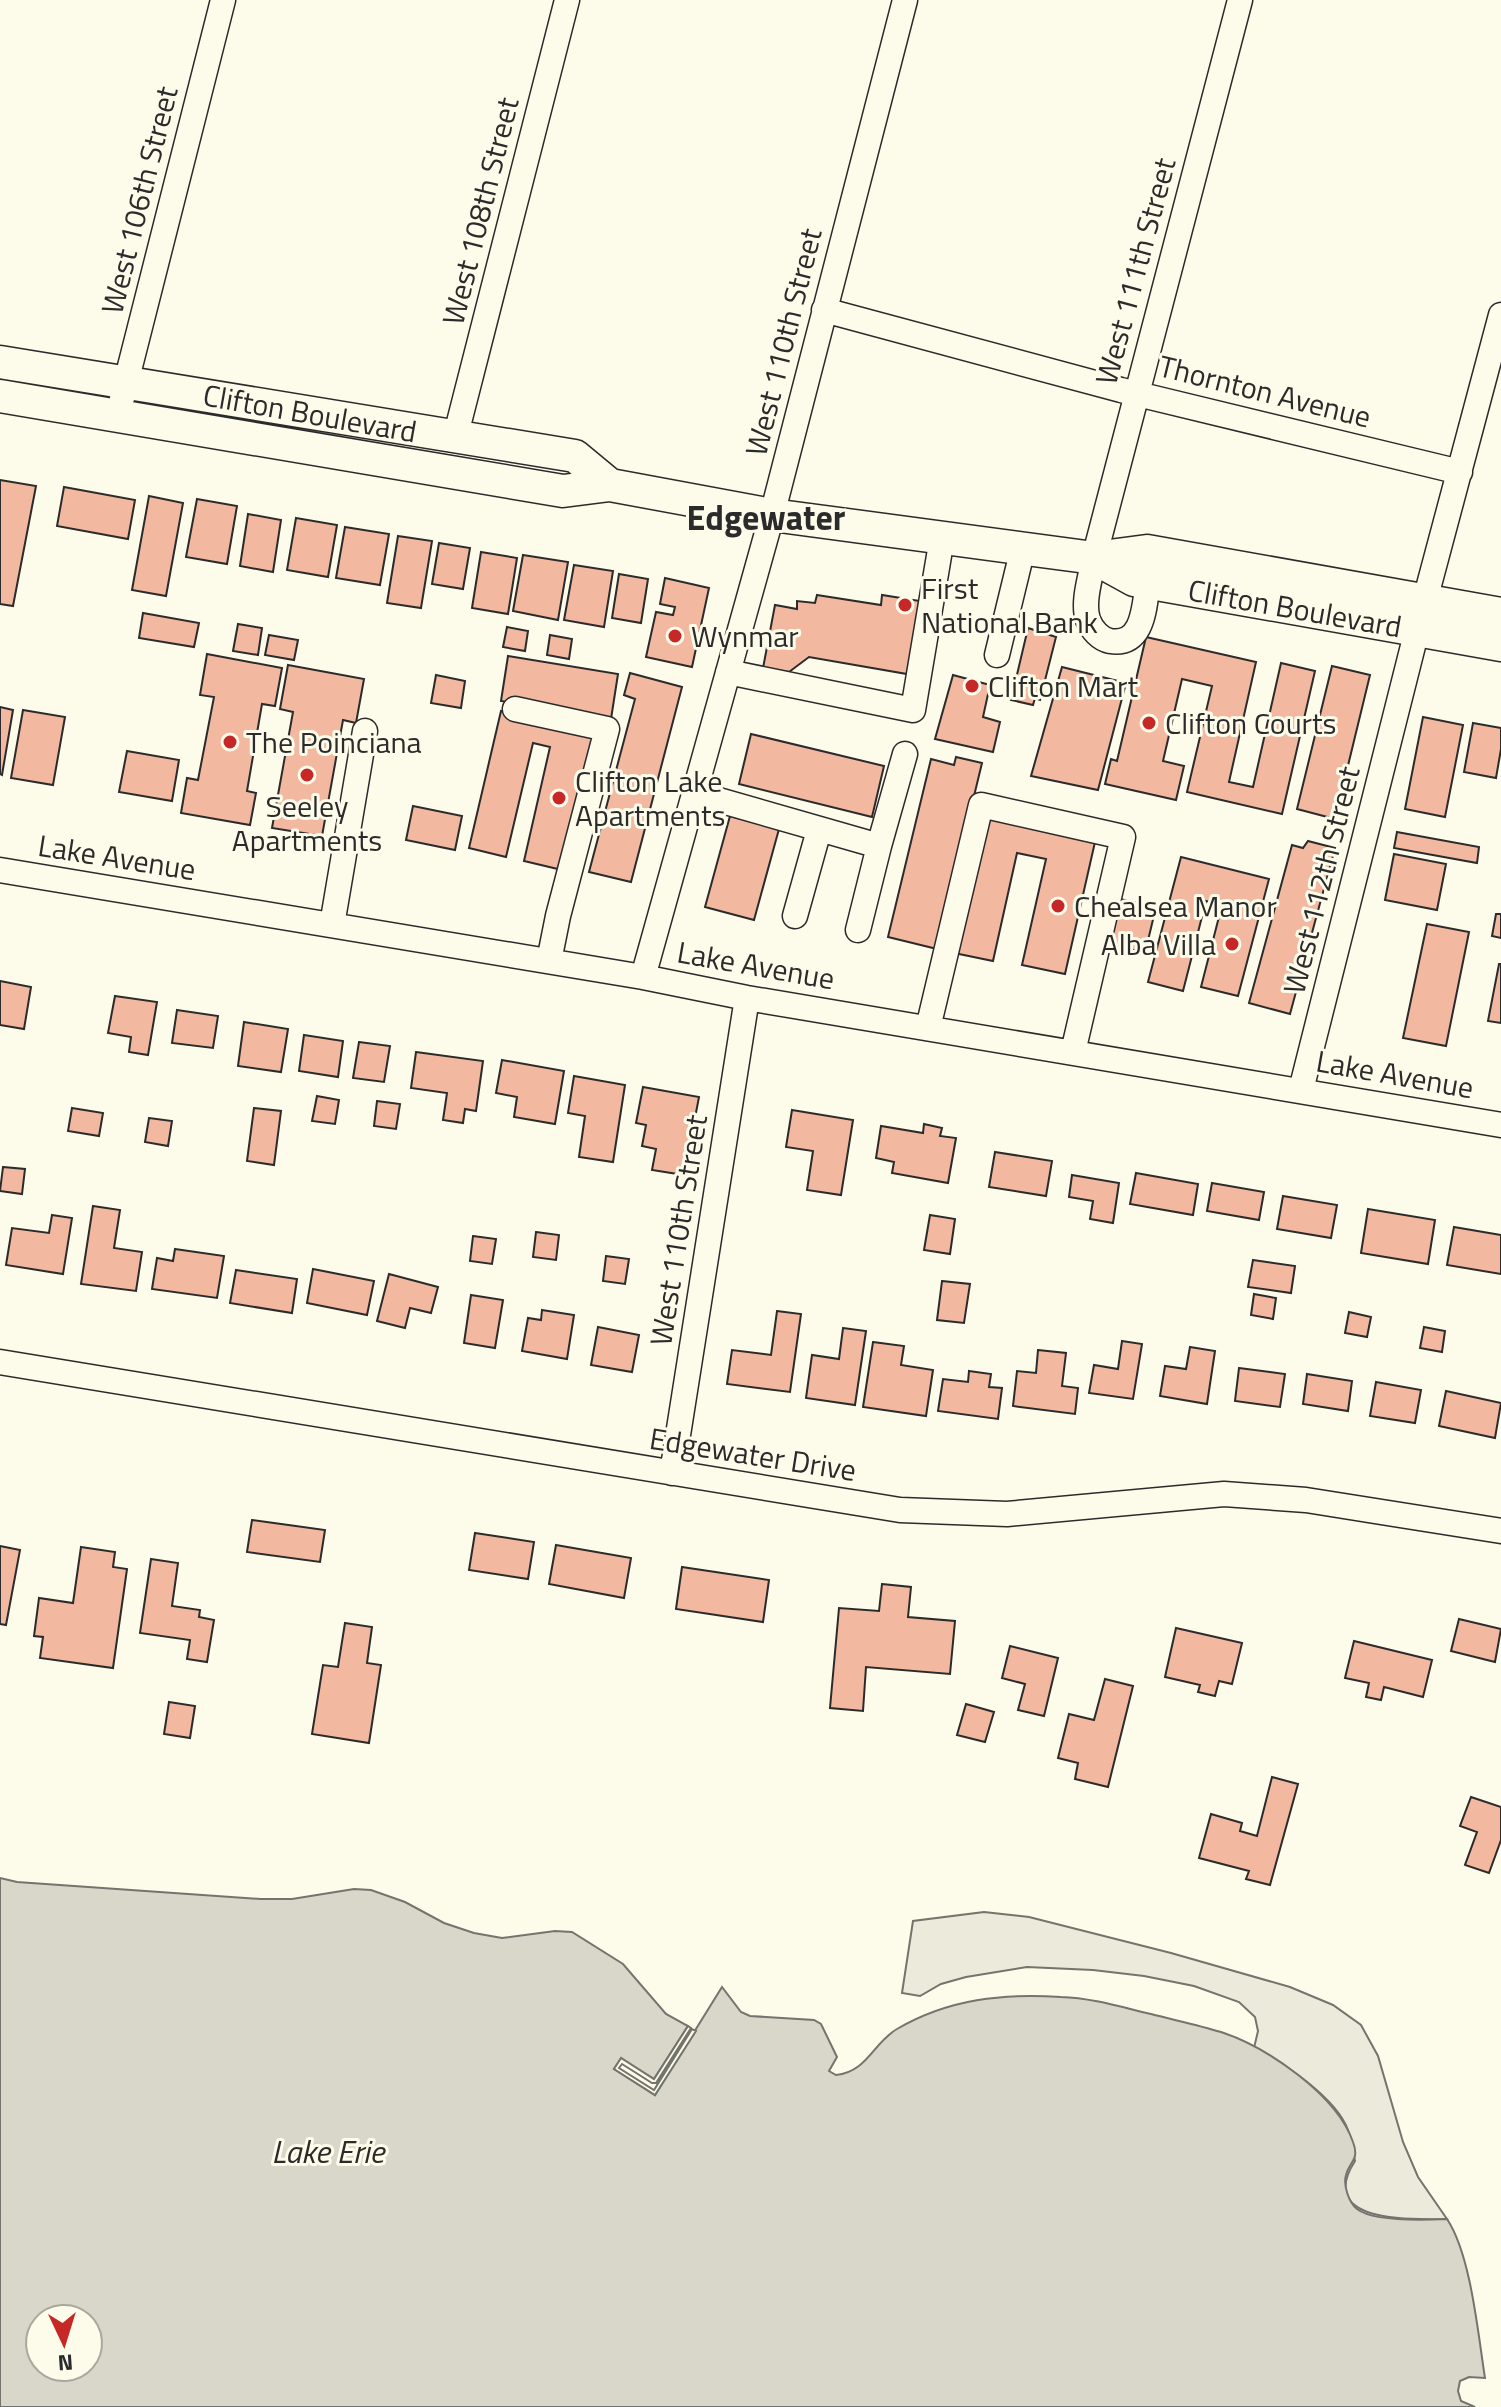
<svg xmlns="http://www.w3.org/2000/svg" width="1501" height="2407" viewBox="0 0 1501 2407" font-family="'Titillium Web',sans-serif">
<rect width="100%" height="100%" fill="#fdfbea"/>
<path fill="#ecebdb" stroke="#74746e" stroke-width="2" d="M984 1912 1029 1917 1171 1953 1290 1987 1333 2005 1361 2025 1378 2056 1403 2142 1418 2177 1447 2219C1411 2220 1315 2223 1355 2161 1353 2151 1351 2140 1348 2130 1336 2098 1284 2063 1254 2048L1258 2031 1255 2017 1239 2002 1194 1986 1144 1976 1093 1970 1027 1967 966 1977 941 1984 920 1996 902 1993 913 1921Z"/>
<path fill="#d8d7c9" stroke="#74746e" stroke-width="2" fill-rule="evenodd" d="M0 1878 17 1882 261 1899H292L354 1889 371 1890 405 1902 444 1923 474 1933 502 1938 555 1931 572 1932 623 1964 666 2014 688 2026 654 2079 621 2059 614 2069 655 2095 722 1987 741 2012 750 2016 814 2020 821 2024 837 2057 829 2071 836 2075C867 2072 873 2043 897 2029 948 1999 1004 1993 1061 1997 1092 1998 1121 2007 1151 2014 1174 2020 1198 2025 1221 2032 1267 2047 1337 2095 1353 2142 1360 2160 1349 2162 1346 2175 1343 2185 1349 2203 1357 2209 1374 2222 1426 2220 1447 2219 1471 2255 1478 2334 1485 2378L1469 2377 1460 2381 1458 2391 1461 2401 1475 2407H0ZM40 2319H88V2367H40Z"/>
<path fill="#fdfbea" stroke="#74746e" stroke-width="2" d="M688 2026 691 2028 656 2083H652L622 2064 619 2068 654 2090 692 2029 696 2031 655 2095 614 2069 621 2058 654 2079Z"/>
<path fill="#f2b8a0" stroke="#2b2b2b" stroke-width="2" d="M0 480 36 486 13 606 0 604Z
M64 487 135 500 128 539 57 526Z
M149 496 183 503 166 596 132 590Z
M197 499 237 506 227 564 186 557Z
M248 514 281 520 273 572 240 566Z
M296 518 337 525 328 577 287 570Z
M345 527 389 534 380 585 336 578Z
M398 536 432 541 421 608 387 603Z
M439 543 470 548 463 589 432 584Z
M481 552 517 558 508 614 472 608Z
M523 555 568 562 558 620 513 611Z
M574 565 613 571 604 627 564 620Z
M619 574 648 579 641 623 612 618Z
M665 578 709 588 692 667 646 657 656 612 673 615 675 607 660 604Z
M817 595 881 605 882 595 920 601 907 674 809 657 789 672 763 668 775 605 797 609V601L815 603Z
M143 613 199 623 194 647 139 638Z
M238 624 262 628 258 655 233 651Z
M507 627 528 631 525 651 503 647Z
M1028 628 1056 637 1040 700 1035 698 1033 705 1011 700Z
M269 635 298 640 294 660 265 655Z
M550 635 572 639 569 659 547 655Z
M1146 637 1256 662 1229 782 1253 787 1281 663 1315 671 1282 814 1187 792 1212 686 1182 679 1163 761 1184 766 1176 800 1105 784 1111 759 1117 761Z
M207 654 282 668 275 706 262 704 247 791 256 793 250 825 181 813 187 778 198 780 214 697 200 695Z
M508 656 618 674 611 719 501 701Z
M288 665 364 679 356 723 343 720 322 836 272 828 293 712 280 709Z
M1332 666 1370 675 1335 819 1297 809Z
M1062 667 1126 683 1098 790 1031 776Z
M630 673 682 687 631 882 589 872 635 699 624 695Z
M436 675 465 681 461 708 431 703Z
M953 675 990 685 983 717 1000 722 993 752 935 739Z
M0 707 13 710 2 775 0 774Z
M23 710 65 717 53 785 11 778Z
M501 711 595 733 562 870 524 861 550 747 533 743 506 857 469 848Z
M1423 717 1463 725 1445 817 1405 809Z
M1473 723 1501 728V749L1496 778 1464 772Z
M751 734 884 766 872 817 739 784Z
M127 751 179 760 172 801 119 792Z
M956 757 982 763 937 949 888 937 931 759 954 765Z
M413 806 462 816 455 850 406 840Z
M730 816 779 829 754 920 705 907Z
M985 817 1095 842 1065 974 1022 965 1046 859 1017 853 993 961 954 953Z
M1397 832 1479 847 1477 863 1394 848Z
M1308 841 1335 848 1290 1014 1249 1003 1292 845 1303 848Z
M1394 854 1446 864 1437 910 1385 900Z
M1181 857 1269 879 1238 996 1201 987 1222 905 1206 901 1183 991 1148 982Z
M1120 899 1156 907 1145 953 1109 944Z
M1496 914H1501V938L1492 936Z
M1427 924 1469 932 1446 1046 1403 1038Z
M1499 964H1501V1023L1488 1021Z
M0 981 31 987 24 1029 0 1025Z
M115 996 157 1002 148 1055 129 1052 131 1037 108 1033Z
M177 1010 218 1016 213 1048 172 1043Z
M244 1022 288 1029 281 1072 238 1066Z
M304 1035 343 1041 338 1077 299 1071Z
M359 1042 390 1046 384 1082 353 1078Z
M416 1052 483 1061 476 1111 465 1109 463 1123 443 1120 447 1093 411 1088Z
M502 1060 564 1071 555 1124 514 1117 517 1097 496 1093Z
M574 1076 625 1085 613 1162 579 1157 585 1116 568 1113Z
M643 1087 699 1097 684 1175 652 1170 656 1149 642 1146 646 1125 636 1123Z
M317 1096 339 1100 335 1124 312 1121Z
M377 1101 400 1104 396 1129 374 1126Z
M72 1108 103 1113 99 1136 68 1131Z
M254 1108 281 1111 274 1165 247 1161Z
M792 1110 853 1120 841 1195 807 1190 813 1151 786 1147Z
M149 1118 172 1121 168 1146 145 1142Z
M924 1124 942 1128 940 1136 956 1138 948 1183 892 1173 894 1162 876 1158 881 1126 923 1133Z
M995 1152 1052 1161 1046 1196 989 1187Z
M3 1167 25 1169 22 1194 0 1191Z
M1136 1173 1198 1184 1193 1215 1130 1204Z
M1072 1175 1119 1183 1113 1223 1090 1219 1093 1201 1069 1197Z
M1212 1183 1264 1192 1259 1220 1207 1211Z
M1283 1196 1337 1205 1331 1238 1277 1229Z
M93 1206 120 1210 114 1248 142 1252 136 1291 81 1284Z
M1368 1209 1435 1220 1428 1264 1361 1253Z
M52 1215 72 1218 63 1274 6 1265 12 1228 49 1233Z
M930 1215 955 1219 950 1254 924 1250Z
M1454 1227 1501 1235V1274L1447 1265Z
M536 1232 559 1235 556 1260 533 1257Z
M473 1236 496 1239 492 1264 470 1261Z
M175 1249 224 1256 217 1298 152 1289 157 1258 173 1261Z
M606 1256 629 1259 625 1284 603 1281Z
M1253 1260 1295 1266 1291 1293 1248 1287Z
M313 1269 374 1281 367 1315 307 1303Z
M236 1270 297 1279 292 1313 230 1303Z
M389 1274 438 1287 431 1313 410 1308 405 1328 377 1321Z
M942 1281 970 1284 964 1323 937 1320Z
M1254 1294 1276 1298 1273 1319 1251 1315Z
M471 1295 503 1300 495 1348 464 1343Z
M542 1310 574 1315 567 1359 522 1351 528 1318 541 1320Z
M777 1311 801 1314 790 1392 727 1384 732 1350 771 1355Z
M1349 1312 1371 1317 1367 1337 1345 1333Z
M598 1327 639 1335 632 1372 591 1365Z
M1424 1327 1445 1331 1442 1352 1420 1348Z
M843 1328 866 1331 855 1405 806 1398 812 1355 839 1359Z
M1122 1341 1142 1344 1133 1399 1089 1393 1094 1365 1118 1369Z
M873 1342 904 1346 901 1365 933 1370 926 1416 863 1407Z
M1190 1347 1215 1351 1207 1404 1160 1396 1165 1366 1186 1369Z
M1038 1350 1066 1353 1062 1386 1078 1388 1075 1414 1013 1406 1017 1371 1036 1373Z
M1239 1368 1285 1374 1280 1407 1235 1401Z
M969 1371 991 1374 989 1387 1002 1388 998 1419 938 1411 943 1379 968 1382Z
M1307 1374 1352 1381 1348 1411 1303 1404Z
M1376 1382 1421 1390 1415 1423 1370 1416Z
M1446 1391 1501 1403 1495 1438 1439 1426Z
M252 1520 325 1530 320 1562 247 1552Z
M475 1533 534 1542 528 1579 469 1570Z
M556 1545 631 1558 624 1598 549 1584Z
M0 1546 20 1550 6 1625 0 1624Z
M81 1547 115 1552 113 1567 127 1569 113 1668 40 1658 43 1637 34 1636 39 1598 73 1603Z
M151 1559 178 1563 172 1606 200 1610 199 1617 214 1620 207 1662 187 1659 190 1640 140 1633Z
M682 1567 769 1580 763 1622 676 1609Z
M882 1584 911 1587 908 1617 955 1621 950 1674 866 1667 863 1711 830 1708 839 1608 879 1611Z
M1459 1619 1501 1629 1495 1662 1451 1651Z
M345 1623 372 1627 367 1663 381 1665 369 1743 312 1734 323 1665 338 1667Z
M1176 1628 1242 1643 1232 1684 1219 1681 1215 1696 1198 1692 1200 1685 1165 1677Z
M1354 1641 1432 1660 1423 1697 1384 1687 1381 1700 1366 1697 1369 1683 1345 1678Z
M1010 1646 1058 1658 1044 1716 1018 1710 1025 1684 1002 1678Z
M1105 1679 1133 1686 1108 1787 1075 1779 1078 1763 1058 1758 1069 1714 1094 1720Z
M169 1702 195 1706 190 1738 164 1734Z
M966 1704 994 1712 985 1742 957 1735Z
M1272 1777 1298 1784 1270 1885 1246 1879 1249 1871 1199 1858 1211 1814 1242 1823 1240 1831 1257 1836Z
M1471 1797 1501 1807V1840L1489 1873 1465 1865 1477 1832 1460 1826Z"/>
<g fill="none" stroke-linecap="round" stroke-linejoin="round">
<g stroke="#2b2b2b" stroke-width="27">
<path id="minor" d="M824 310 1121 390 1460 472
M122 398 223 0
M455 438 567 0
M1148 582C1144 607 1144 646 1110 641 1100 639 1092 630 1088 620 1082 602 1091 576 1094 558L1240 0
M997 655 1023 548
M728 672 913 710 942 538
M515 709 607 729 558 916 549 961
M694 793 879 846 905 754
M0 870 643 977 747 998 1501 1125
M795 916 819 830
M332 925 365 731
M858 930 879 846
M643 977 772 515 905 0
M928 1028 981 805 1123 837 1073 1052
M1301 1090 1417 630 1501 315
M0 1362 900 1510 1007 1514 1224 1494 1306 1500 1501 1531
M672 1473 747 998"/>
</g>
<g stroke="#2b2b2b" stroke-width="35">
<path id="major" d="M0 362 575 456 610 485
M0 396 563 491 610 485 772 515 1094 558 1147 551 1501 614
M1094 558 1134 580 1501 645"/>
</g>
<use href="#minor" stroke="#fdfbea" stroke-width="24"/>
<use href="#major" stroke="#fdfbea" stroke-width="32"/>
</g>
<g fill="#c62828" stroke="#fdfbea" stroke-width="3">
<circle cx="905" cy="605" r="8"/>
<circle cx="675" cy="636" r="8"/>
<circle cx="972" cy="686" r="8"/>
<circle cx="1149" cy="723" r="8"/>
<circle cx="230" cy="742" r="8"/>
<circle cx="307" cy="775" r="8"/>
<circle cx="559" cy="798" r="8"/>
<circle cx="1058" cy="906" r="8"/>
<circle cx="1232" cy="944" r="8"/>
</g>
<g text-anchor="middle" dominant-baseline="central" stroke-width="6" stroke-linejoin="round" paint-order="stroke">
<g font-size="30" fill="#2b2b2b" stroke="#fdfbea">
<text transform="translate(139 200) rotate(-76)">West 106th Street</text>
<text transform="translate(480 211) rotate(-76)">West 108th Street</text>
<text transform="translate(1135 271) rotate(-75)">West 111th Street</text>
<text transform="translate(783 342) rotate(-76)">West 110th Street</text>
<text transform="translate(1265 391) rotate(14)">Thornton Avenue</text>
<text transform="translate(310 413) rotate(10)">Clifton Boulevard</text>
<text transform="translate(1295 608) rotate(10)">Clifton Boulevard</text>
<text transform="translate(117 857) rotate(9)">Lake Avenue</text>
<text transform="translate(1321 880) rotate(-76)">West 112th Street</text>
<text transform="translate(756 965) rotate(10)">Lake Avenue</text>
<text transform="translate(1395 1074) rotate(10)">Lake Avenue</text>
<text transform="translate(678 1230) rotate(-81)">West 110th Street</text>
<text transform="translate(753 1454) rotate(9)">Edgewater Drive</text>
</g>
<g font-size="30" fill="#2b2b2b" stroke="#fdfbea" text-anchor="start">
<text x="921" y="588">First<tspan x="921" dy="34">National Bank</tspan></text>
<text x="691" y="636">Wynmar</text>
<text x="988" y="686">Clifton Mart</text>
<text x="1165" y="723">Clifton Courts</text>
<text x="246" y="742">The Poinciana</text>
<text x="575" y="781">Clifton Lake<tspan x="575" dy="34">Apartments</tspan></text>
<text x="307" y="806" text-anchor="middle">Seeley<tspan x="307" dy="34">Apartments</tspan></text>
<text x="1074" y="906">Chealsea Manor</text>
<text x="1216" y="944" text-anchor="end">Alba Villa</text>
</g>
<g font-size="32" font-style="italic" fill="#2b2b2b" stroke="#fdfbea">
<text x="328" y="2151">Lake Erie</text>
</g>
<g font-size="34" font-weight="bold" fill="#2b2b2b" stroke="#fdfbea">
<text x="766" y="517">Edgewater</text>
</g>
</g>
<g transform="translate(64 2343) rotate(176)"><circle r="38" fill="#fdfbea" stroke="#a9a89e" stroke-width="2"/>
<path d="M0-6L14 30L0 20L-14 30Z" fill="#c62828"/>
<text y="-12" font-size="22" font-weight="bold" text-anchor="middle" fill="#2b2b2b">N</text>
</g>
</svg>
